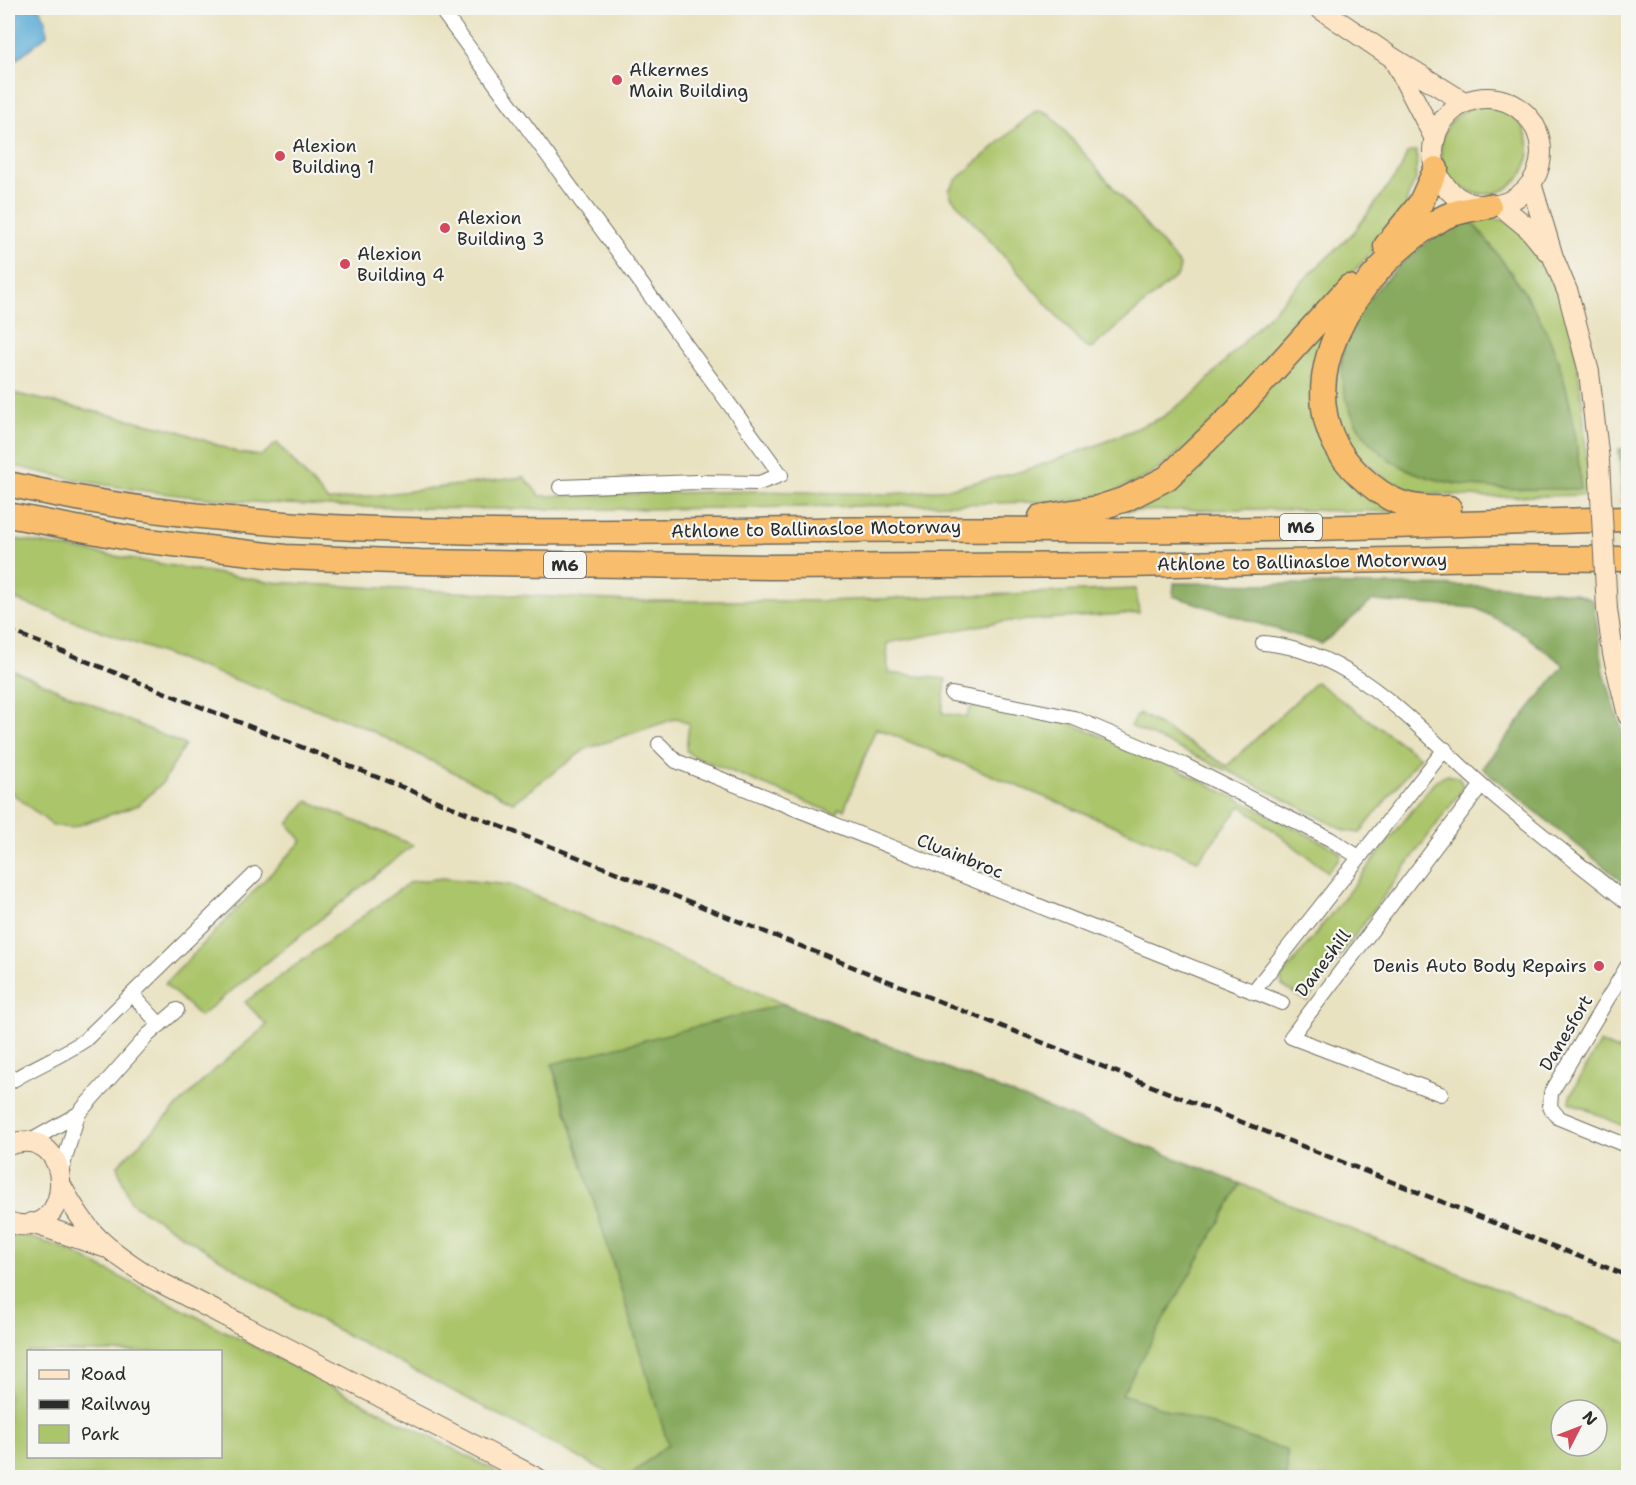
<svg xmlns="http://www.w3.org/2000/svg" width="1636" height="1485" viewBox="0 0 1636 1485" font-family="'Shantell Sans',sans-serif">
<rect width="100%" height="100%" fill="#f6f6f2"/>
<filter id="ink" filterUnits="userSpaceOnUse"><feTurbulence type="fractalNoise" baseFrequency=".0167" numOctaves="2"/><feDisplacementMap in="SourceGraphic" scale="12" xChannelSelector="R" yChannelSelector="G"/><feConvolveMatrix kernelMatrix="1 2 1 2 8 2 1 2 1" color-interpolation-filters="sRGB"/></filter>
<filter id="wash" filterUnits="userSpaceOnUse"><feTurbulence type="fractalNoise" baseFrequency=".008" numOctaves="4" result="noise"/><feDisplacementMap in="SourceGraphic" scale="24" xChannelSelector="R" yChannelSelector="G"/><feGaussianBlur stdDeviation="1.35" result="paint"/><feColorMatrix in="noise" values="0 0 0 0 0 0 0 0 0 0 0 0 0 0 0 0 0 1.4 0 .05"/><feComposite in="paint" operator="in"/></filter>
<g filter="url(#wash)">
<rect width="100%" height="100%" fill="#e9e2c1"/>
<path fill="#abc56b" stroke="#6b784b" stroke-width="1.5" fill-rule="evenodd" d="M1441 150a44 44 0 1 1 88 0a44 44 0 1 1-88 0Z
M1039 110 1050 114 1180 265 1178 275 1092 348 1084 346 951 197 949 190 956 180 1033 113Z
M1417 151 1416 179 1406 201 1409 204 1395 227 1233 401 1187 447 1149 476 1110 493 1074 501C886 506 698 510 510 509 341 508 172 507 8 464V392L176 430 239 453 261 456 277 443 328 501 524 477 540 496 756 491 889 494 947 489 1023 471 1095 446 1163 417 1196 392 1290 293 1354 232 1401 169 1407 153Z
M1487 218C1493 219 1500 219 1505 221 1512 224 1518 231 1523 236 1582 288 1584 420 1588 495L1488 497 1431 494 1412 492 1394 484 1374 470 1357 453 1344 432 1337 410 1333 388 1346 339 1355 422 1396 463 1455 483 1525 489H1580C1578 433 1567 369 1540 319 1521 285 1496 251 1471 221Z
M1320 330 1327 331 1314 395 1399 512 1250 509 1126 511Z
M8 538 268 582 629 601H826L1136 589 1139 613 999 622 887 643 888 673 946 679 942 713 967 717 970 708 977 704 1069 723 1158 759 1334 848 1341 854 1340 857 1328 872 1241 806 1198 860 876 728 844 810 839 808 836 814 691 755 686 750 689 724 677 718 586 749 513 802 362 726 8 597Z
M8 668 185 745 163 782 139 805 70 828 52 825 8 790Z
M1316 682 1420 757 1360 833 1346 831 1235 774 1130 726 1139 713 1227 766Z
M1447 775 1458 777 1464 787 1307 1001 1282 986 1281 978 1436 780Z
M307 801 413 845 200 1016 165 984 302 841 288 824Z
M442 878 510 885 784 1004 552 1065 669 1444 628 1477H616L313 1317 131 1203 117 1166 212 1072 267 1025 245 1002 410 882Z
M1600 1043 1628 1054V1128L1570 1102 1571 1094Z
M1241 1184 1628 1343V1477H1287V1451L1121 1394ZM1561 1410H1597V1446H1561Z
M19 1234 64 1248 507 1477H8V1239ZM28 1352H220V1456H28Z"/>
<path fill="#88aa5f" stroke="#5a6a45" stroke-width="1.5" d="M1471 221C1496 251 1521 285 1540 319 1567 369 1577 433 1581 489 1524 489 1447 493 1397 464 1354 439 1332 387 1346 339 1352 315 1381 283 1399 266 1419 247 1444 226 1471 221Z
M1619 449H1628V502H1622Z
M1174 583 1499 586 1573 593 1593 600 1604 673 1628 750V886L1482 768 1564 665 1519 631 1476 608 1372 601 1322 644 1173 596Z
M784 1004 1241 1184 1122 1394 1287 1451V1477H628L668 1444 552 1064Z"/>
<path fill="#5bacd6" stroke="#436c80" stroke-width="1.5" d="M8 8H39L46 20 47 35 8 66Z"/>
</g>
<g filter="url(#ink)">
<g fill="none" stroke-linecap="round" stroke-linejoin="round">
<g stroke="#6e6b60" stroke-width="16">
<path id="street" d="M440 8 781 475 759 483 697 482 560 487
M1263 643C1354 650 1419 730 1483 786 1530 827 1580 864 1628 903
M952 694 1074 718 1184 765 1330 839 1359 857
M659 744 676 761 1282 1003
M1628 965 1551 1093 1550 1107 1559 1118 1628 1146
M1253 992 1445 749
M133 995 160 1025
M8 1083C33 1067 60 1057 85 1040L255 874
M1441 1094 1291 1037 1482 785
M27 1143 78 1114 148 1035 177 1010
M61 1172 78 1114"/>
</g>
<g stroke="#6e6b60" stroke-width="22">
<path id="secondary" d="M1319 8 1393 58 1464 102
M1393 58 1435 139
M1433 152a54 54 0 1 1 108 0a54 54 0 1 1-108 0Z
M1531 183 1553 257 1568 293 1589 372 1599 461
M1500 205 1529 229 1547 251
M1607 609 1613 654 1628 715
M8 1145C78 1120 77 1247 8 1222
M62 1187C89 1236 104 1247 150 1277L537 1478
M32 1223 104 1247"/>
</g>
<g stroke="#6e6b60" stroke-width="27">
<path id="highway" d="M1386 246 1420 204 1436 169
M8 484C271 544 544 532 812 530 937 528 1063 531 1188 530 1335 529 1482 523 1628 519
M1449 508C1409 510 1389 503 1359 475 1273 393 1358 266 1441 219 1454 211 1474 209 1489 206
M8 515 139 540 285 557 420 562 771 567 1126 565 1493 558 1628 559
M1041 517 1098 508 1126 499 1167 478 1234 414 1349 287"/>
</g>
<use href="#street" stroke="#fff" stroke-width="14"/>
<use href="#secondary" stroke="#fde5c5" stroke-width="20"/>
<use href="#highway" stroke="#f9be6d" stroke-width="24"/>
<path stroke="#2b2b2b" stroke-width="4.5" stroke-dasharray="9 4.5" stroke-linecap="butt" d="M8 630 1628 1276"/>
<g stroke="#6e6b60" stroke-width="22" stroke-linecap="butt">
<path id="secondary-bridge" d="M1599 461 1607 609"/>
</g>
<use href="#secondary-bridge" stroke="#fde5c5" stroke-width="20"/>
</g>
</g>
<g fill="#d1495b" stroke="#f6f6f2" stroke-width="2">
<circle cx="617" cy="80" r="6"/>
<circle cx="280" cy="156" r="6"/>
<circle cx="445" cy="228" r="6"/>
<circle cx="345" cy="264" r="6"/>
<circle cx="1599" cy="966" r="6"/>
</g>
<g text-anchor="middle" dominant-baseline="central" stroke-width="4.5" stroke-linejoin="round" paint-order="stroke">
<g fill="#f6f6f2" stroke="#686867" stroke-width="1.5">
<rect x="1280" y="514" width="42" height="26" rx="4.5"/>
<rect x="544" y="552" width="42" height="26" rx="4.5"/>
</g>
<g font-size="16" font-weight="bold" fill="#2b2b2b">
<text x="1301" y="527">M6</text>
<text x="565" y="565">M6</text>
</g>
<g font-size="18" fill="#2b2b2b" stroke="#f6f6f2" text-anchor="start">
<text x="629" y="70">Alkermes<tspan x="629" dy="21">Main Building</tspan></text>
<text x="292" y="146">Alexion<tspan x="292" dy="21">Building 1</tspan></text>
<text x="457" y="218">Alexion<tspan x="457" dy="21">Building 3</tspan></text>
<text x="357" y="254">Alexion<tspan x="357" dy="21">Building 4</tspan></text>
<text x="1587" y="966" text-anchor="end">Denis Auto Body Repairs</text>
</g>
<g font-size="18" fill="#2b2b2b" stroke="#f6f6f2">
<text transform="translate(816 529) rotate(-1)">Athlone to Ballinasloe Motorway</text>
<text transform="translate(1302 562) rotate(-1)">Athlone to Ballinasloe Motorway</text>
<text transform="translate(960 856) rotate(22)">Cluainbroc</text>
<text transform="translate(1323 963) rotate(-53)">Daneshill</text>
<text transform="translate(1566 1033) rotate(-59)">Danesfort</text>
</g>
</g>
<rect width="1636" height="1485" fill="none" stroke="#f6f6f2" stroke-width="30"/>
<rect x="27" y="1350" width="195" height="108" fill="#f6f6f2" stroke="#a5a5a2" stroke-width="1.5"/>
<rect x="39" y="1370" width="30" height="9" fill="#fde5c5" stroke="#a5a5a2" stroke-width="1.5"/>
<text x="81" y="1380" font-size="18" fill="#2b2b2b">Road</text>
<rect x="39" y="1400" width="30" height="9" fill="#2b2b2b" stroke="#a5a5a2" stroke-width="1.5"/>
<text x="81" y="1410" font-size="18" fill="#2b2b2b">Railway</text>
<rect x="39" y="1425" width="30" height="18" fill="#abc56b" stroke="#a5a5a2" stroke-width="1.5"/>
<text x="81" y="1440" font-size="18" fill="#2b2b2b">Park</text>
<g transform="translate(1579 1428) rotate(48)"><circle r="28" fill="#f6f6f2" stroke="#a5a5a2" stroke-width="1.5"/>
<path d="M0-4.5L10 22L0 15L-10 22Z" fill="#d1495b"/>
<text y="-9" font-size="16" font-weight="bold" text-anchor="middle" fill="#2b2b2b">N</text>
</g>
</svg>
